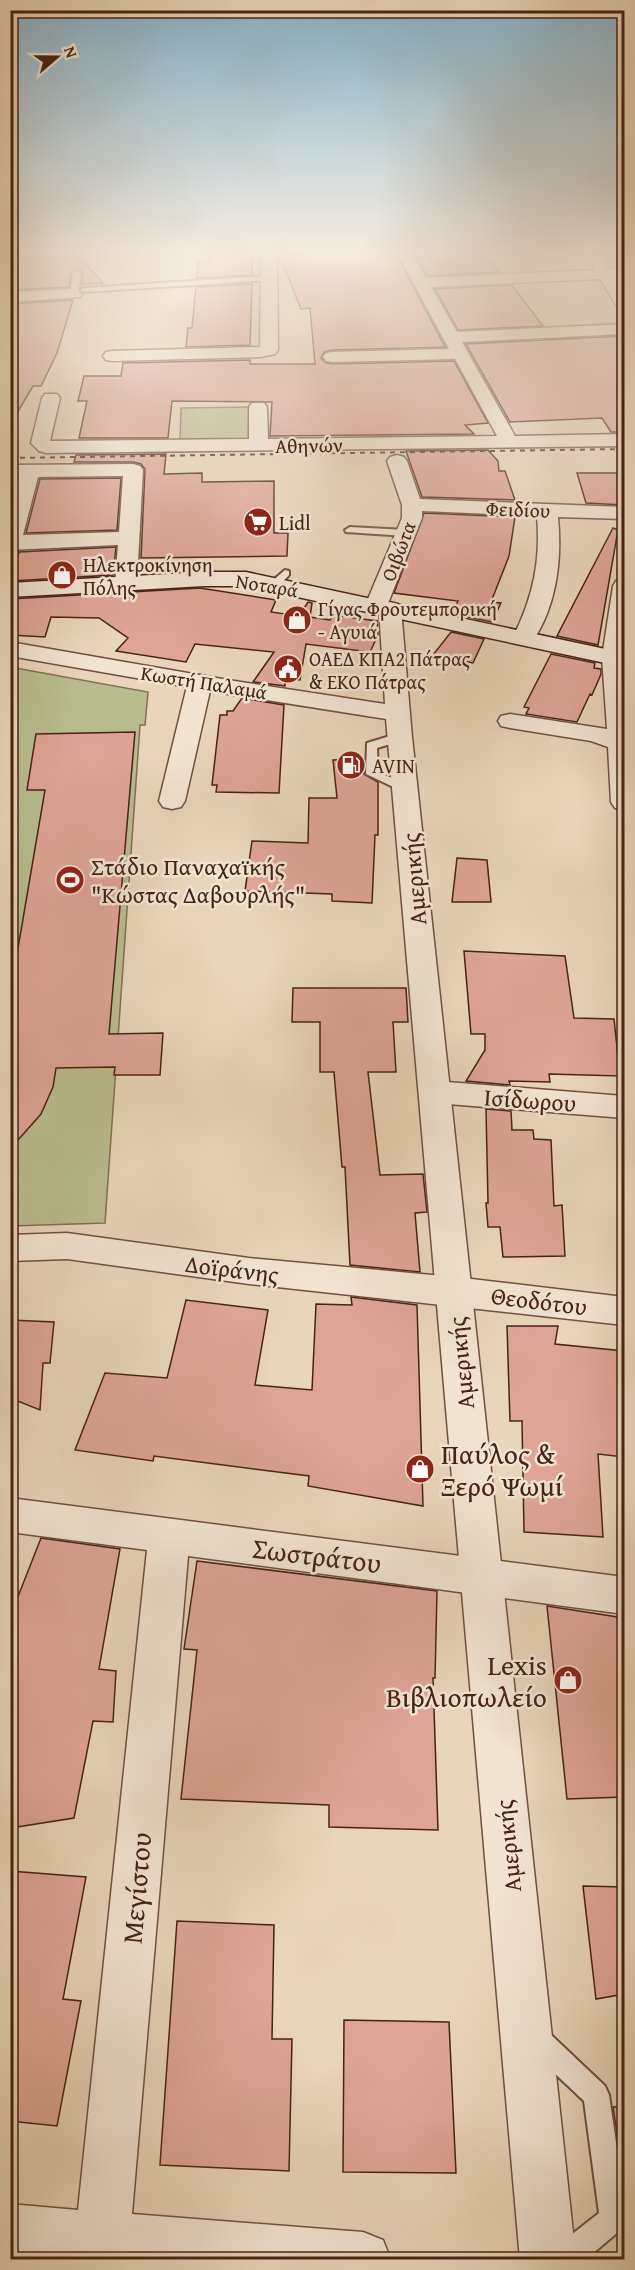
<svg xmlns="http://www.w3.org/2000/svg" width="635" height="2270" viewBox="0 0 635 2270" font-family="'Gentium Book Plus',serif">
<rect width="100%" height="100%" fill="#e9d5b9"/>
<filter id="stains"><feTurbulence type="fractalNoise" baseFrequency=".00333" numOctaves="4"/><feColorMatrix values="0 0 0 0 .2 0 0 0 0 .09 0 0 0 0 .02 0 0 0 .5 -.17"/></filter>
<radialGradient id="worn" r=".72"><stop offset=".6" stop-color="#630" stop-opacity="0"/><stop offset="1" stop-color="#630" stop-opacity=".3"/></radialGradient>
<path fill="#b9bd8e" stroke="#807052" stroke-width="1.5" d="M249 407V440L180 441 181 408Z
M10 667 148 692 145 725H140L105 1223 11 1226Z"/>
<path fill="#dea496" stroke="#472315" stroke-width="1.5" d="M210 254H252V275L197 278 198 262H210Z
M279 254H396L445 347 332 350 324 352 321 358 326 363 332 364 454 361 488 423 465 425 474 434 270 436 272 402 172 401 168 438H79L87 401H78L84 376H121L123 363 250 360V364H315L310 308 301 309Z
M416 254H481L500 272 427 276Z
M78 256 103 283 82 284 83 272 76 269 71 273 69 287 10 290V262Z
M252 284 250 345 186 347 188 328H192L196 287Z
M512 285 543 326 458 330 435 289Z
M73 300 57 353 41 386H33L10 425V304Z
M624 336V432H611L602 418 510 422 466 344Z
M488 450 498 461 499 471H505L515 500 422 497 406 451Z
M166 454 164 474 202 473V482L274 481V533H288L287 556 141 558 145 469 141 464 133 462H74L76 455Z
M577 473H624V505L586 503Z
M121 478 117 530 26 533 40 479Z
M424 513 515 517 509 556 491 602 501 603 492 622 463 616 467 611 454 609 458 601 394 593Z
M613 528 618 530 598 645 557 636Z
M116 547 113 575 11 581 19 552Z
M200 588 276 600 271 612 299 616 308 602 312 603 310 617 330 620 333 615 377 621 378 635 370 652 306 644 300 680 285 678V686L253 682 274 652 195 644 186 662 116 651 128 638 99 618 51 617 45 637 10 635V599Z
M451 632 484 639 473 663 433 655Z
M551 654 595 663 594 668 601 669V674L592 695 590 694 577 722 526 714 529 708 524 707Z
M242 698 284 705 279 793 216 792 217 785H212L220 715H227V711H233Z
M135 732 109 1034 163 1033 160 1075H114L115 1067 56 1068 53 1087 41 1114 10 1149V995L45 790H27L36 734Z
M364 759V774L378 782V835H375L372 903 332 901V894L245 891 252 841 308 843 309 798H337L333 760Z
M457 858 487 860 491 902H452Z
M464 951 565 956 574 1018 614 1019 620 1076 549 1074 550 1082 509 1081 510 1085 466 1081 485 1050V1034H471Z
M293 988H406L408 1022H393L396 1072H368L380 1175 423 1174 427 1212 415 1213 420 1272 350 1265 345 1167H342L334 1072H320V1022H292Z
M486 1109 511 1111 512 1130H533L534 1139 551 1140 554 1206 562 1205 565 1256 503 1257 500 1227H488L486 1203H488Z
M351 1297 417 1305 423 1506 308 1486 309 1476 154 1456 153 1461 75 1450 105 1373 167 1378 186 1300 268 1310 255 1385 312 1390 316 1304 352 1305Z
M10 1320 54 1322 50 1363H43L40 1410 10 1398Z
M507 1326H558L555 1344 624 1351V1457L598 1454 603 1537 524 1532 522 1421H510Z
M41 1538 120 1549 99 1669 116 1671 113 1722 93 1721 74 1818 10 1828V1617Z
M197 1561 437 1591 435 1678H433L438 1830 329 1827V1805L181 1799 197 1650 184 1649Z
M547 1606 624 1618V1797L567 1799Z
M10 1871 86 1877 63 1999 81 2001 57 2126 10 2121Z
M583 1886 624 1887V1994L596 1999Z
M177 1921 274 1925 272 2039H292L289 2171 160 2165Z
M344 2020 449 2022 456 2173 343 2172Z
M613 2107H624V2181Z"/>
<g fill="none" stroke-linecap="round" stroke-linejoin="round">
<g stroke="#70503e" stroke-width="4">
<path id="service" d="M77 271 81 273 78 294 74 296 70 294 73 273Z
M268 276H271V280L84 292 80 290 84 288Z
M350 527 406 530 411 533 406 536 346 532 345 530Z
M285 570 289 571V575L279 586H271V582Z
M400 733 404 734 406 737 404 740 377 748 378 772 411 786 412 789 406 793 366 774 367 743Z
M539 2028 548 2032 605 2086 609 2095 624 2197V2227L585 2260H548L552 2250 599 2213 584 2101 530 2050 526 2041 530 2032Z"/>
</g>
<g stroke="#70503e" stroke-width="3">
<path id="minor" d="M261 254H277L278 350 275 354 261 357 112 361 106 360 103 356 106 352 112 351 260 347Z
M398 254H413L426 278 595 270 587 258 592 254 600 255 609 269 624 267V277L615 278 624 293V310L618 308 600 279 431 287 457 332 624 324V334L462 342 515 436 624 434V446L46 453 39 451 31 443 42 398 45 394H57L60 398 50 441 249 439V407L252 403H264L267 407 268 439 497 436 455 359 332 362 326 361 323 357 326 353 332 352 449 349Z
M74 289 82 294 80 297 10 302V292Z
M397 455 404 457 407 461 420 499 624 507V519L558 517C562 559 557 606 532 642L524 644 516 642 513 637C533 598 541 560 537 516L422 511V518L387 606 384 611 376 613 368 611 365 606 402 518V505L387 461 390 457Z
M133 464 140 466 143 470 137 583 134 588 126 590 118 588 115 583 118 545 10 550V505L19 477H10V465ZM123 476 119 532 23 535 38 477Z
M624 579V810L615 808 611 802 608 747 591 741 510 728 501 726 498 721 501 716 510 714 607 729 602 657 613 586 616 581Z
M200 675 208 677 212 682 185 801 181 807 172 809 163 807 159 801 188 682 192 677Z
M435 1081 624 1096V1118L435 1103 424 1100 419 1092 424 1084Z
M67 1233 249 1258 454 1277 624 1297V1325L249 1284 67 1259 10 1261V1235Z
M10 1498 624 1577V1614L188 1556 132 2214 363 2232 383 2240 391 2260H10V2204L78 2210 147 1550 10 1532Z"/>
</g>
<g stroke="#70503e" stroke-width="3">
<path id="tertiary" d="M390 602 398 604 401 609 412 737 576 2260H520L386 719 228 694 10 656V642L228 680 385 704 379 609 382 604Z"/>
</g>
<g stroke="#472315" stroke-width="3">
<path id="secondary" d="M204 572H246L624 653V667L246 586H204L10 597V583Z"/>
</g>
<use href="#service" fill="#f1e4d2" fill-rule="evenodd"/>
<use href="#minor" fill="#f1e4d2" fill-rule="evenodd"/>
<use href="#tertiary" fill="#f1e4d2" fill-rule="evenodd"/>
<use href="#secondary" fill="#f1e4d2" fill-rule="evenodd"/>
<path stroke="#472315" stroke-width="2" stroke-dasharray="5 5" stroke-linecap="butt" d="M10 458 624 449"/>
</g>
<linearGradient id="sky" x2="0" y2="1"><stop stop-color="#88b6cf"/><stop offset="0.44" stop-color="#f5ece0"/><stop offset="1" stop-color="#f5ece0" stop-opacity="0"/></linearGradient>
<rect width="635" height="572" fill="url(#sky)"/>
<defs>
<g id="supermarket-disc" transform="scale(1.5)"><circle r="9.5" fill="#8f2418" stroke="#f1e4d2"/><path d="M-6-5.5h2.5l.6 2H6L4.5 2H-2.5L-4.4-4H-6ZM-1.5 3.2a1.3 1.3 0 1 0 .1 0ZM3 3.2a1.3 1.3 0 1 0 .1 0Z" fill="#fff"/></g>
<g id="shop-disc" transform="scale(1.5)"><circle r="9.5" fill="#8f2418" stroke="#f1e4d2"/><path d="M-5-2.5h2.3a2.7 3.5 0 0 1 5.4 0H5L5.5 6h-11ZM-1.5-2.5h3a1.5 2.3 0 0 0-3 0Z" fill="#fff"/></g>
<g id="civic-disc" transform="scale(1.5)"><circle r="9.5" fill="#8f2418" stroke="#f1e4d2"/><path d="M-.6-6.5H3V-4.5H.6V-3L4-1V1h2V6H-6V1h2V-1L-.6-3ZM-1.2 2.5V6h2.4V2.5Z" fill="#fff"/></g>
<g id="fuel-disc" transform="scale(1.5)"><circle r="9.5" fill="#8f2418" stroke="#f1e4d2"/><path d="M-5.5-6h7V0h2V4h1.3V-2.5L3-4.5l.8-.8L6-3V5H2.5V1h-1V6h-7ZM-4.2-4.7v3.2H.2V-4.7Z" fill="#fff"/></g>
<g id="stadium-disc" transform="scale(1.5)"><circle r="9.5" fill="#8f2418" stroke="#f1e4d2"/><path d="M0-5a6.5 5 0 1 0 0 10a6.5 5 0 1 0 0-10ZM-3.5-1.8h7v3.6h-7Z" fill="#fff"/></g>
</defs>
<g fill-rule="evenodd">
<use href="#supermarket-disc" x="258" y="522"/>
<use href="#shop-disc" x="62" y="575"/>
<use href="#shop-disc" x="297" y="620"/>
<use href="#civic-disc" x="288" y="669"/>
<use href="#fuel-disc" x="351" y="765"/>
<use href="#stadium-disc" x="70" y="880"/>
<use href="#shop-disc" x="420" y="1469"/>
<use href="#shop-disc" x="568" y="1680"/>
</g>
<g text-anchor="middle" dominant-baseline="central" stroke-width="5" stroke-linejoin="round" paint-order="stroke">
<g font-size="20" fill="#472315" stroke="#f1e4d2">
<text transform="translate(309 445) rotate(-1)">Αθηνών</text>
<text transform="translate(518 509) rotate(2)">Φειδίου</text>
<text transform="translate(398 551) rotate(-69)">Οιβώτα</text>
<text transform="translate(267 585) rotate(9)">Νοταρά</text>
<text transform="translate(204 682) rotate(9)">Κωστή Παλαμά</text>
</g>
<g font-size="20" fill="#472315" stroke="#f1e4d2" text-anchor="start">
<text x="279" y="522">Lidl</text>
<text x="83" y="564">Ηλεκτροκίνηση<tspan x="83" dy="23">Πόλης</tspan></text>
<text x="318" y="608">Γίγας Φρουτεμπορική<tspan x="318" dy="23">- Αγυιά</tspan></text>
<text x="309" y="658">ΟΑΕΔ ΚΠΑ2 Πάτρας<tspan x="309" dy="23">&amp; ΕΚΟ Πάτρας</tspan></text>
<text x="372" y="765">AVIN</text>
</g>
<g font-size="24" fill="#472315" stroke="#f1e4d2" text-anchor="start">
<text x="91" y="866">Στάδιο Παναχαϊκής<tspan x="91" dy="28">"Κώστας Δαβουρλής"</tspan></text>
</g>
<g font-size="24" fill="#472315" stroke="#f1e4d2">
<text transform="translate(414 879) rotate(-95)">Αμερικής</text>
<text transform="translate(530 1100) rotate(4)">Ισίδωρου</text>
<text transform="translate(232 1269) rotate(7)">Δοϊράνης</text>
<text transform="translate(539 1301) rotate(7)">Θεοδότου</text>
<text transform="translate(461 1363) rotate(-96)">Αμερικής</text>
<text transform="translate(508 1846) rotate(-96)">Αμερικής</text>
</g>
<g font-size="28" fill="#472315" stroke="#f1e4d2" text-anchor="start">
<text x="441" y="1453">Παύλος &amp;<tspan x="441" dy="32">Ξερό Ψωμί</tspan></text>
<text x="547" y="1664" text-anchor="end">Lexis<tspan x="547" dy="32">Βιβλιοπωλείο</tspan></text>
</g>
<g font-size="28" fill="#472315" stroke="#f1e4d2">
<text transform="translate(317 1555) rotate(7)">Σωστράτου</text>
<text transform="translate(136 1888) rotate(-85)">Μεγίστου</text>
</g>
</g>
<rect width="635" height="2270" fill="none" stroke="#e9d5b9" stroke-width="36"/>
<rect x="12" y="12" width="611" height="2246" fill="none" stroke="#472315" stroke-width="3"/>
<rect x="18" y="18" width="599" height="2234" fill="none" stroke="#472315" stroke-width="1.5"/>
<g transform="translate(57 57) rotate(70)" stroke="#f1e4d2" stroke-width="4.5" paint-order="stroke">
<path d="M0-4.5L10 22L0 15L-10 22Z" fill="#472315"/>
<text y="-9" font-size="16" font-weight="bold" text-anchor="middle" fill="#472315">N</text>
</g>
<rect width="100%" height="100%" filter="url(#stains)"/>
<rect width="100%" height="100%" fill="url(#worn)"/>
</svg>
